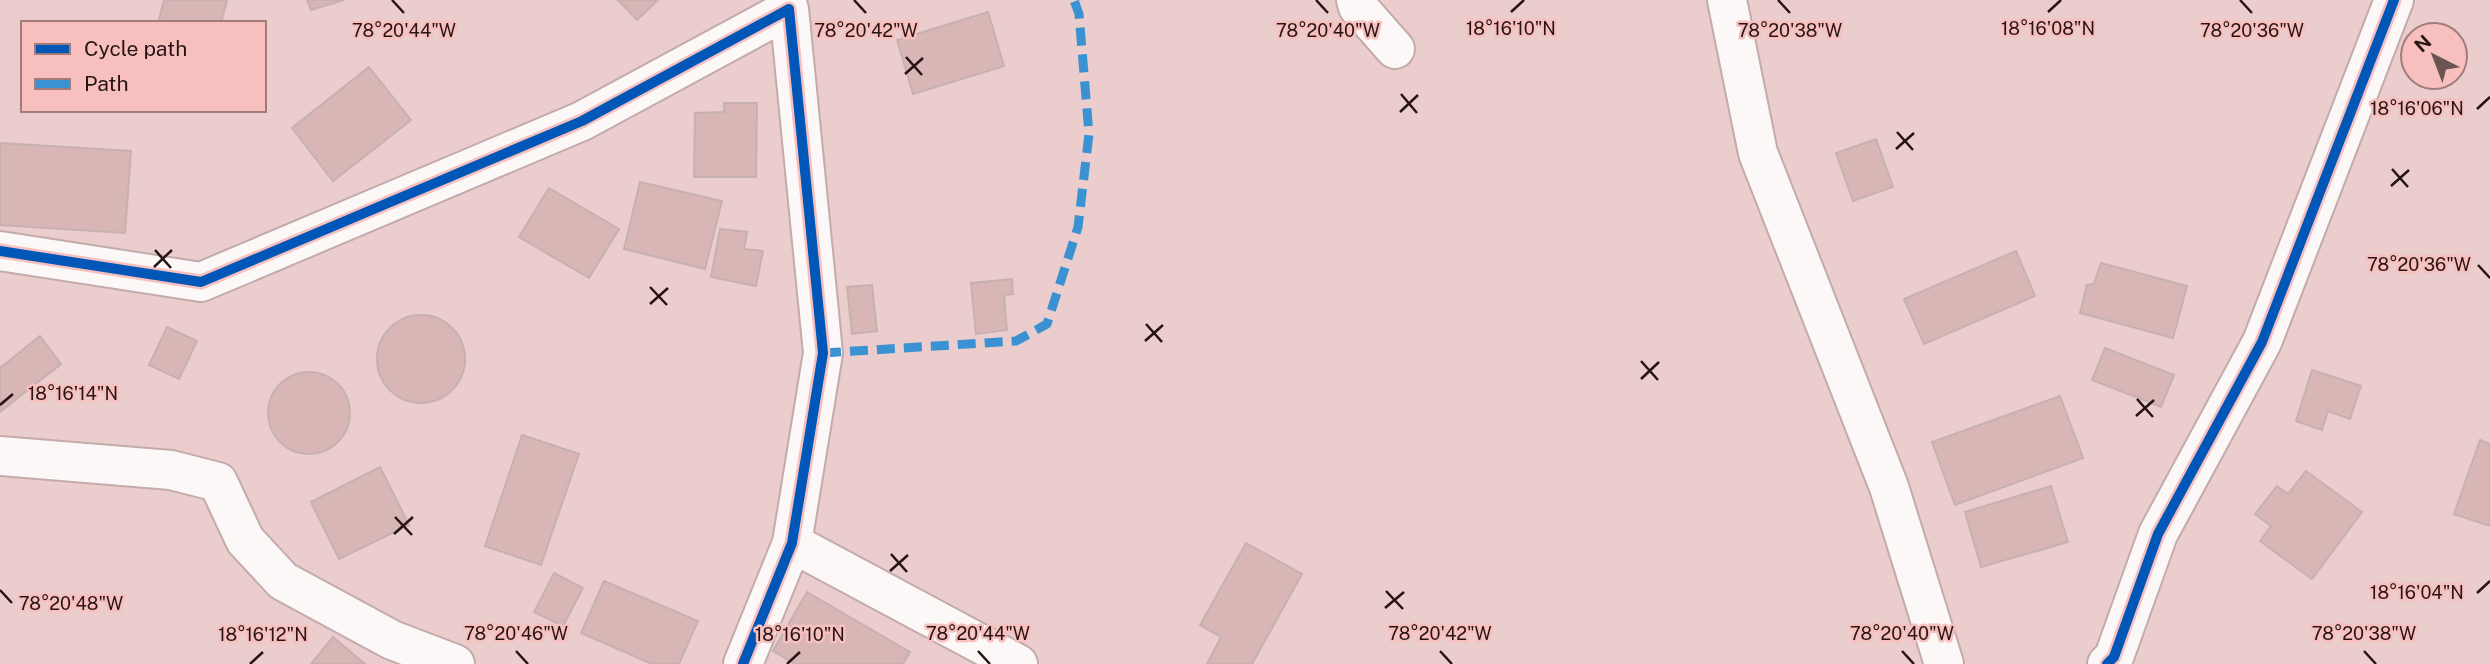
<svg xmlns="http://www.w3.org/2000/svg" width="2490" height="664" viewBox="0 0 2490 664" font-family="'Public Sans',sans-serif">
<rect width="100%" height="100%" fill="#eacdcc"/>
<path fill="#d9b6b6" stroke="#c7b1b0" stroke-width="2" d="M164 0H227L221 23H158Z
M307 0H344L311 10Z
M618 0H658L637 20Z
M988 12 1004 66 913 94 897 40Z
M369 67 411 120 333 181 292 128Z
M724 103H757L756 177H694L695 113 724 112Z
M1876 139 1893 187 1853 201 1836 153Z
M0 143 131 151 125 233 0 225Z
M640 182 722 201 705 269 624 249Z
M549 188 619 229 589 278 519 237Z
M720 229 747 232 744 249 763 251 756 286 711 277Z
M2016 251 2035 296 1924 344 1904 299Z
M2101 263 2187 286 2173 338 2080 313 2087 285 2094 284Z
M1012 279 1013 294 1004 295 1007 330 976 334 971 283Z
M872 285 877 331 852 334 847 287Z
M377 359a44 44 0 1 1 88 0a44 44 0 1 1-88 0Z
M167 327 197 341 179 379 149 365Z
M40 336 61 364 0 412V368Z
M2105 348 2174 375 2161 407 2092 380Z
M2312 370 2361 386 2350 419 2328 411 2322 430 2296 421Z
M268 413a41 41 0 1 1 82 0a41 41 0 1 1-82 0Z
M2060 396 2083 458 1955 505 1932 442Z
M522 435 579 454 541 565 485 546Z
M2480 440 2490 444V526L2454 514Z
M380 467 409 525 339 559 311 502Z
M2306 471 2362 512 2312 579 2260 541 2271 526 2255 514 2277 486 2288 494Z
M2051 486 2068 542 1981 567 1965 512Z
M1246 543 1302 574 1252 664H1207L1221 637 1200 625Z
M554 573 583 588 563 626 534 612Z
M604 581 698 621 679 664H652L581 633Z
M807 592 910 652 903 664H795L773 651Z
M333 637 365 664H311Z"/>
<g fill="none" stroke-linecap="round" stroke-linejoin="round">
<g stroke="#c3abab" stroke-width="42">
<path id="minor" d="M1356 0 1358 7 1395 49
M1727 0 1758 153 1889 487 1944 664
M0 251 201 282 582 121 789 9 823 353 792 543 743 664
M0 456 171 470 218 482 245 540 283 581 392 640 455 664
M792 543 1018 664
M2107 664 2114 657 2158 534 2262 342 2394 0"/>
</g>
<use href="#minor" stroke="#fcf8f7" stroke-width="38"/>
<path stroke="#3b92d3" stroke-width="9" stroke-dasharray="18 9" stroke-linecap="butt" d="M823 353 1016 341 1047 324 1078 227 1089 134 1079 14 1074 0"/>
<g stroke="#f7c0bf" stroke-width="15">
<path id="cycleway" d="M0 251 201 282 582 121 789 9 823 353 792 543 743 664
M2107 664 2114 657 2158 534 2262 342 2394 0"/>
</g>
<use href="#cycleway" stroke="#0057b8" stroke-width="10"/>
</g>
<path fill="none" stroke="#261313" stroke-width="2.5" d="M392 0 404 13M854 0 866 13M1316 0 1328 13M1778 0 1790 13M2240 0 2252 13M1511 12 1524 0M2048 12 2061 0M906 57 922 75M905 74 923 58M1401 94 1417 113M2477 109 2490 97M1400 112 1418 95M1897 132 1913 150M1896 149 1914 133M2392 169 2408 187M2391 186 2409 170M155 250 171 268M2478 265 2490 278M154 267 172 250M650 287 667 305M650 304 668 288M1146 324 1162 342M1145 341 1163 325M1641 361 1658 380M1641 379 1659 362M2137 399 2153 417M0 405 13 394M2136 416 2154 400M395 517 412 535M394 534 413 517M891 554 907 572M890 571 908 555M0 590 12 603M1386 591 1403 609M2477 593 2490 581M1385 608 1404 592M516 651 528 664M978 651 990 664M1440 651 1452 664M1902 651 1914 664M2364 651 2376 664M250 664 263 652M787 664 800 652"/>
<g font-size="18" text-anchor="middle" fill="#261313" stroke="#f7c0bf" stroke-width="5" stroke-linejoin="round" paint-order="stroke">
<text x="1511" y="35">18°16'10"N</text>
<text x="2048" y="35">18°16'08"N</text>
<text x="404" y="37">78°20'44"W</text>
<text x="866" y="37">78°20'42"W</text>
<text x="1328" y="37">78°20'40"W</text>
<text x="1790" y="37">78°20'38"W</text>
<text x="2252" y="37">78°20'36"W</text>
<text x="2417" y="115">18°16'06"N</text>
<text x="2419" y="271">78°20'36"W</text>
<text x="73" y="400">18°16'14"N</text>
<text x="2417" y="599">18°16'04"N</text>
<text x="71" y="610">78°20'48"W</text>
<text x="516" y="640">78°20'46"W</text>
<text x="978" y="640">78°20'44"W</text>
<text x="1440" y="640">78°20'42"W</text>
<text x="1902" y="640">78°20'40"W</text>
<text x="2364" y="640">78°20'38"W</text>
<text x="263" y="641">18°16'12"N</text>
<text x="800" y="641">18°16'10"N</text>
</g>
<rect x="21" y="21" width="245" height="91" fill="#f7c0bf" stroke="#a37b7a" stroke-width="2"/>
<rect x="35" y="44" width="35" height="10" fill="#0057b8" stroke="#a37b7a" stroke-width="2"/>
<text x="84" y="56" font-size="21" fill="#261313">Cycle path</text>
<rect x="35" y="79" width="35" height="10" fill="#3b92d3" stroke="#a37b7a" stroke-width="2"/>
<text x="84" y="91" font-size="21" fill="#261313">Path</text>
<g transform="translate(2434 56) rotate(318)"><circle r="33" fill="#f7c0bf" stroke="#a37b7a" stroke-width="2"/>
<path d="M0-5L12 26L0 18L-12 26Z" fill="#6b5454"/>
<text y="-10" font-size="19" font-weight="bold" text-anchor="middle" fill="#261313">N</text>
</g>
</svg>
